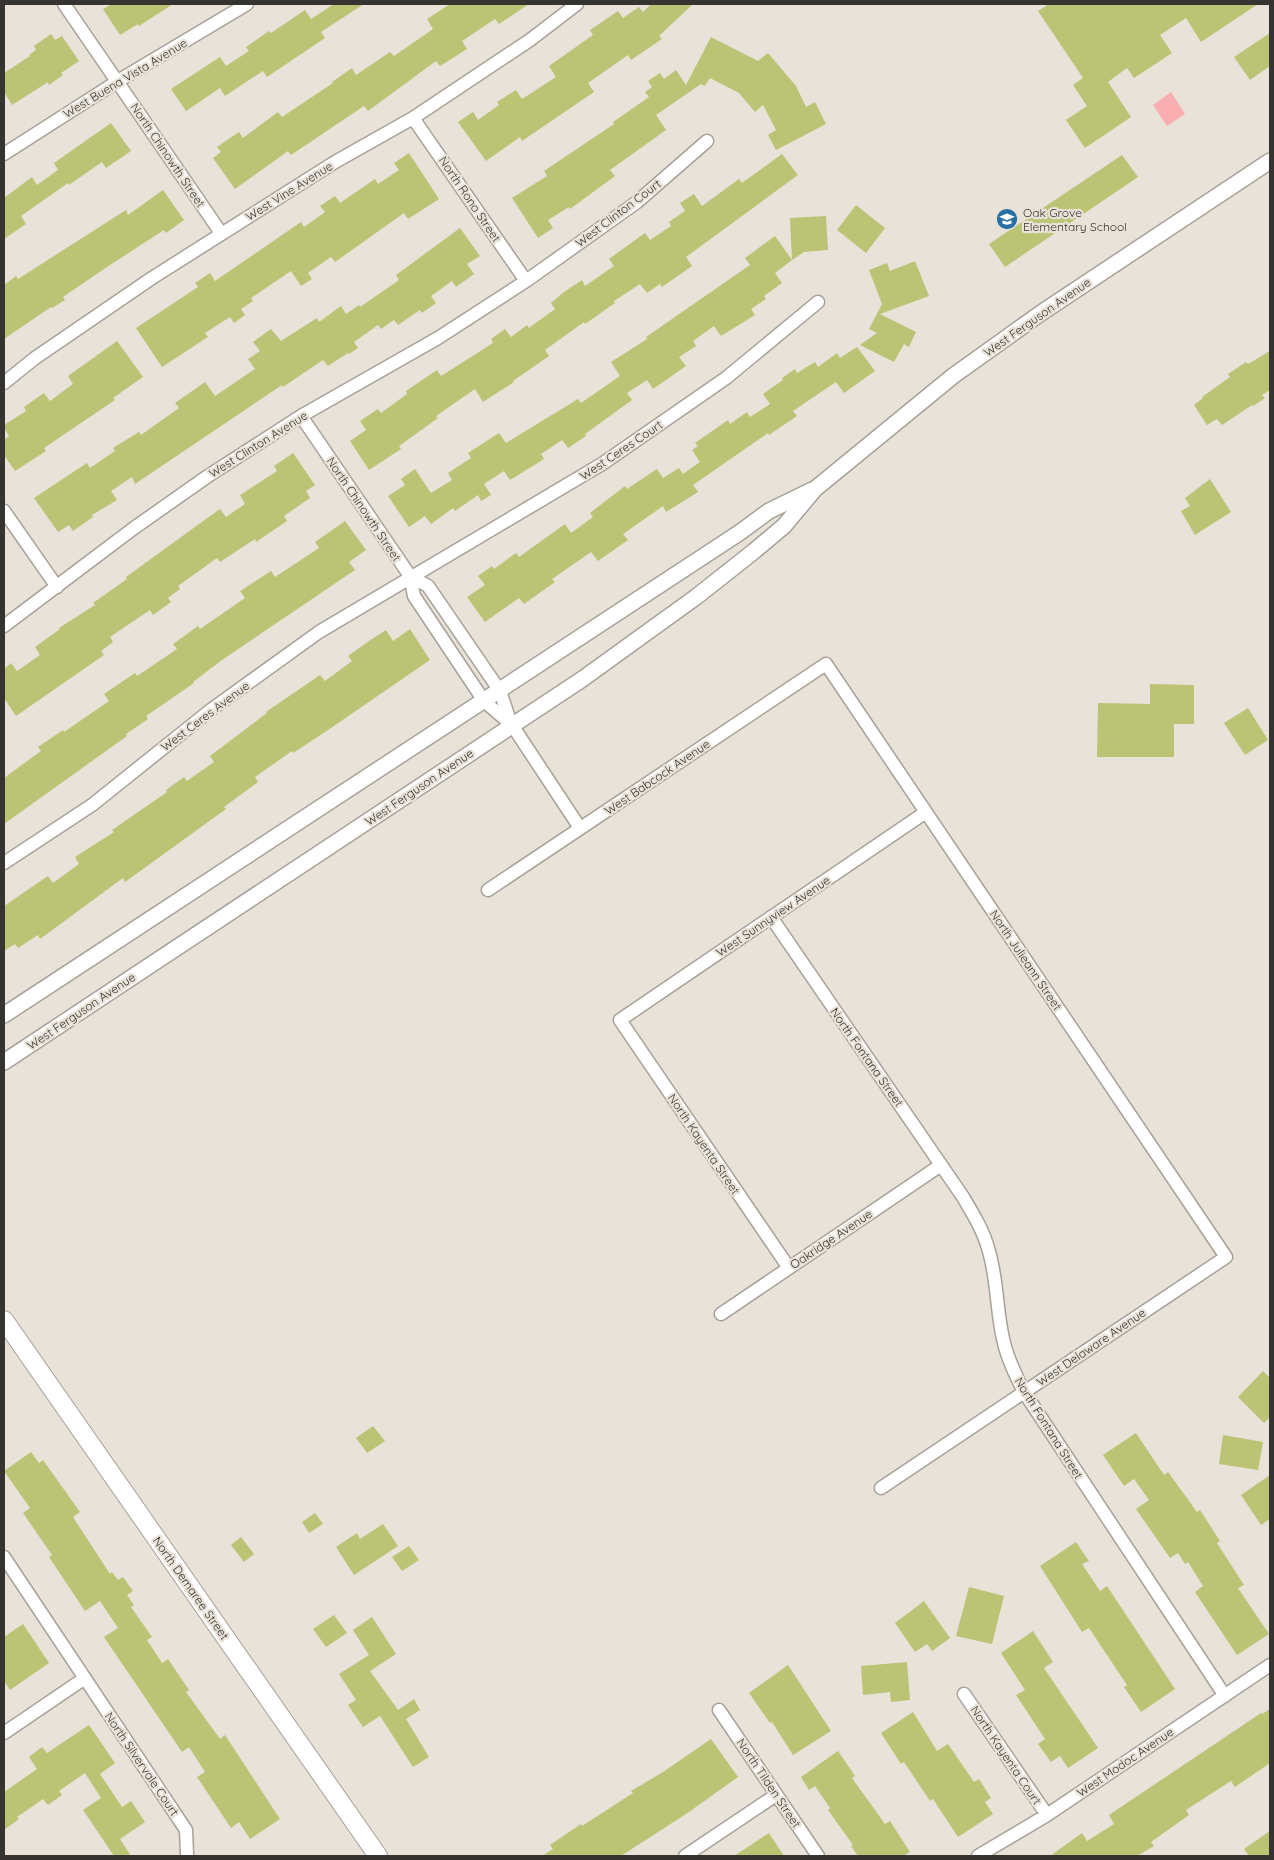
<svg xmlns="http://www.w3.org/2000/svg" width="1274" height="1860" viewBox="0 0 1274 1860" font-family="Quicksand,sans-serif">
<rect width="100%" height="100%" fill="#e8e2d8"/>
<path fill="#f9afb2" d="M1171 92 1185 114 1167 126 1153 105Z"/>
<path fill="#bbc475" d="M112 4H173L139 26 138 24 120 35 103 9Z
M334 4H364L321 32 325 38 267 77 263 71 225 96 220 88 186 111 171 89 220 57 226 66 249 51 246 47 269 31 271 33 305 10 311 19Z
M450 4H529L499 24 495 19 462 41 467 49 440 66 436 61 368 111 364 106 291 155 288 151 235 189 213 158 221 152 217 147 239 132 243 138 278 112 282 117 333 83 332 82 352 68 356 75 390 52 394 56 433 29 427 19Z
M651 4H693L659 36 662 39 631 60 628 55 588 83 594 92 522 141 520 137 486 161 458 122 473 112 478 120 499 105 497 102 516 90 522 99 556 77 549 66 593 35 590 30 618 11 623 18 639 7 643 12Z
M1049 4H1258L1201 42 1186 18 1160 35 1172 53 1134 78 1127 68 1108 82 1131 117 1085 148 1066 120 1087 106 1073 85 1083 78 1038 11Z
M1270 33V66L1250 80 1234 57Z
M51 34 55 40 62 36 79 61 61 73 63 75 49 85 48 82 12 105 4 92V73L30 56 29 55 36 50 34 46Z
M711 37 758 61 768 53 796 86 806 107 815 102 826 124 776 150 768 135 776 130 763 105 755 112 739 93 710 78 705 86 701 84 656 115 666 130 610 170 615 176 570 209 569 207 548 220 553 228 538 238 512 198 547 176 544 171 614 124 613 122 649 97 645 92 652 87 648 81 660 73 664 79 676 70 686 85Z
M111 123 131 151 106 168 102 162 69 185 68 183 21 216 26 224 4 239V198L32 177 37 185 58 170 54 163Z
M409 153 439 199 408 219 404 213 335 262 331 257 308 273 312 279 301 286 291 271 251 298 253 301 241 309 245 315 234 323 230 317 205 333 208 337 162 367 136 328 198 287 195 283 210 273 215 281 301 222 304 227 325 212 320 206 335 196 340 203 375 179 378 184 399 170 394 163Z
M782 154 798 175 686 257 692 266 662 287 660 284 647 293 640 284 614 301 615 303 585 324 584 322 545 350 549 356 513 381 514 382 483 402 475 389 436 416 438 418 399 446 401 449 369 470 350 441 366 430 360 421 378 409 381 413 407 394 406 391 437 370 441 376 493 343 491 339 505 329 511 337 527 325 529 328 555 309 551 303 564 292 582 280 585 286 614 266 609 259 631 243 645 233 650 240 671 226 669 222 685 211 680 203 694 194 702 206 739 179 742 183Z
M1122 155 1138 177 1005 267 989 244Z
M163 190 184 220 166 233 164 230 107 267 63 297 65 300 52 308 51 307 4 339V285L16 276 18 279 126 210 128 215Z
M856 205 885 228 866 253 837 230Z
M826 216 828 250 804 252 792 260 790 218Z
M460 228 480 256 467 264 474 274 456 287 452 281 431 296 436 303 422 313 420 310 398 325 394 320 381 329 378 325 354 342 358 348 349 354 348 353 328 366 323 360 283 387 282 385 135 484 132 477 111 491 117 500 92 515 93 517 73 531 69 525 58 532 34 498 87 463 90 468 115 451 113 448 139 432 141 435 179 408 175 403 205 382 215 396 255 369 248 359 260 351 253 342 271 329 281 341 317 318 319 322 341 306 346 314 359 305 360 307 399 280 396 275Z
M775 236 792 260 775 273 782 283 764 296 766 299 751 309 755 315 721 336 714 326 693 341 696 346 679 357 686 366 653 389 647 380 627 393 632 400 585 434 586 436 568 448 562 440 541 454 544 459 510 480 504 471 484 484 491 495 481 501 478 495 455 511 453 508 431 524 425 516 409 527 388 496 405 485 401 479 415 469 431 493 452 480 448 473 471 458 468 453 499 433 506 443 578 399 581 403 620 376 611 362 647 339 646 337 750 265 745 258Z
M915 261 929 296 880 314 916 332 909 347 904 344 894 362 860 345 877 333 869 329 882 304 869 270 887 263 890 271Z
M117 341 143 377 113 398 115 400 44 448 46 451 15 471 4 455V440L9 436 4 428V425L26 411 24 407 44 393 50 401 73 384 68 376Z
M857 347 875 371 844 393 836 382 793 411 797 416 769 435 768 433 693 485 698 492 666 512 663 506 623 534 628 540 598 561 591 552 552 579 555 582 524 604 519 598 485 622 467 597 485 585 478 576 492 566 494 569 516 553 519 557 565 524 571 533 593 517 590 513 625 486 627 489 657 469 663 478 679 468 683 474 700 462 692 450 698 446 695 443 728 420 730 424 747 412 750 417 770 404 763 394 783 380 782 378 795 369 797 373 815 362 818 367 837 353 840 358Z
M1270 351V390L1262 395 1265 398 1253 406 1252 405 1222 425 1217 419 1207 425 1194 405 1203 398 1202 397 1230 377 1228 374 1246 362 1248 364Z
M293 453 315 485 306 491 310 498 284 516 287 521 256 542 255 539 220 562 217 558 178 586 180 589 168 598 171 602 153 615 150 610 110 637 113 642 101 651 104 655 16 716 4 698V669L11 663 17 671 40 655 35 647 60 629 59 628 95 605 93 603 127 579 126 577 206 519 220 509 226 517 245 504 240 495 277 471 274 466Z
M1210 479 1231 512 1195 535 1181 511 1190 506 1185 498Z
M345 521 366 550 349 562 355 570 222 660 193 682 194 683 146 716 148 719 126 734 127 736 4 824V778L41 751 38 747 63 730 64 732 109 701 104 694 135 673 137 676 177 649 173 644 198 626 200 629 245 598 240 591 271 571 275 577 319 548 315 542Z
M410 629 430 660 328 730 293 753 292 751 255 777 258 782 224 807 226 809 125 882 123 878 40 939 38 935 18 948 15 944 4 951V906L48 876 53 883 79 864 75 857 114 832 112 830 167 792 166 790 184 777 187 781 214 762 210 756 267 713 266 712 320 675 325 681 352 661 348 656 369 641 386 630 393 641Z
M1150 684 1194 685V724H1174V757H1097L1098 703 1150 704Z
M1248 708 1268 740 1245 755 1224 723Z
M1263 1371 1270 1378V1417L1264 1423 1238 1397Z
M373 1426 385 1441 367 1453 356 1438Z
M1136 1433 1164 1475 1168 1472 1197 1512 1200 1510 1220 1541 1217 1543 1244 1585 1238 1588 1269 1634 1237 1655 1195 1592 1203 1586 1188 1562 1185 1564 1178 1553 1170 1558 1136 1509 1149 1500 1134 1479 1124 1486 1103 1455Z
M1223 1435 1263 1442 1258 1470 1219 1464Z
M31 1452 39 1463 43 1460 80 1512 73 1517 110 1574 112 1572 118 1580 123 1577 133 1591 127 1595 134 1605 131 1607 152 1637 147 1640 162 1663 168 1659 189 1690 186 1692 220 1739 225 1735 280 1819 250 1839 239 1822 231 1828 197 1777 205 1772 189 1747 182 1752 104 1637 118 1628 100 1601 85 1611 49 1557 52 1555 23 1513 30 1508 4 1471Z
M1270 1475V1519L1261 1525 1241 1495Z
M315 1513 323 1524 309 1533 302 1522Z
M383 1524 398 1546 354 1575 336 1547 357 1533 360 1539Z
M241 1537 254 1554 244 1562 231 1545Z
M1076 1542 1089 1561 1082 1564 1100 1591 1107 1586 1175 1689 1141 1712 1124 1687 1127 1685 1089 1628 1082 1632 1040 1566Z
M409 1546 419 1560 402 1571 392 1557Z
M969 1587 1004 1596 992 1644 956 1636Z
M924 1601 950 1638 932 1651 927 1644 915 1652 895 1623Z
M334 1615 347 1633 326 1647 313 1629Z
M372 1617 396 1654 370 1671 398 1710 414 1699 420 1710 406 1719 429 1757 413 1767 380 1716 363 1727 348 1705 356 1700 339 1674 369 1655 353 1630Z
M23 1624 49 1663 10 1690 4 1681V1637Z
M1033 1631 1053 1662 1044 1668 1098 1748 1068 1768 1060 1756 1051 1762 1038 1744 1045 1739 1016 1695 1025 1690 1001 1653Z
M907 1662 910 1700 891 1702 890 1692 863 1695 861 1666Z
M788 1665 831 1731 793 1755 772 1722 770 1723 749 1693Z
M1270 1709V1763L1235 1787 1231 1781 1186 1810 1189 1815 1151 1842 1154 1846 1137 1856H1050L1082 1833 1087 1841 1114 1824 1109 1815 1261 1713 1262 1714Z
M913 1712 937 1751 948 1744 974 1782 979 1779 991 1798 985 1802 993 1814 958 1837 933 1799 930 1801 904 1762 901 1764 881 1733Z
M89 1725 115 1763 100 1774 122 1807 131 1801 145 1822 120 1839 131 1856H114L83 1810 101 1798 85 1773 59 1791 62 1795 48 1805 43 1799 17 1817 19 1819 4 1830V1792L37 1769 29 1757 42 1747 47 1753Z
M711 1739 738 1777 689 1812 621 1856H542L553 1849 550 1845 581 1824 582 1826 633 1793 631 1791 663 1772Z
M838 1751 855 1776 852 1778 885 1824 890 1821 910 1852 903 1856H858L851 1846 853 1845 828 1810 830 1808 815 1786 809 1790 801 1777Z
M1270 1831V1856H1249L1244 1849Z
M769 1833 784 1856H734Z"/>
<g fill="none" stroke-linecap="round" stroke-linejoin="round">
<g stroke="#a7a198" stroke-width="15">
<path id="minor" d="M64 4 221 233
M413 118 526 281
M4 154 118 81 247 4
M4 383 35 358 152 278 335 162 413 118 530 40 577 4
M301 416 410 576 414 596 484 701 512 725 580 828
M4 511 57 587
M410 576 428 586 500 691 511 724
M4 626 134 528 208 476 301 416 438 338 526 281 637 202 707 141
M4 863 92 805 212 709 319 632 602 464 726 378 818 302
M488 890 826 664 1226 1257 881 1488
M771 917 963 1197C973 1214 983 1230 988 1248 998 1279 996 1312 1004 1343 1008 1360 1016 1376 1024 1392L1225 1696
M789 1268 620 1020 926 812
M721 1314 941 1165
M4 1557 186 1830 187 1854
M964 1694 1047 1815
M719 1710 818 1856
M4 1733 85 1678
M685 1856 776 1795
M978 1856 1047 1815 1270 1665"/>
</g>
<g stroke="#a7a198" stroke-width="18">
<path id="tertiary" d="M4 1015 739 533 769 511 812 490
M4 1062 581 680 696 597 753 552 784 526 815 489 953 376 1041 313 1270 161"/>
</g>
<g stroke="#a7a198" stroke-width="20">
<path id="secondary" d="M4 1320 378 1856"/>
</g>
<use href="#minor" stroke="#fff" stroke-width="12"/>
<use href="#tertiary" stroke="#fff" stroke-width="15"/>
<use href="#secondary" stroke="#fff" stroke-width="18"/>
</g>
<defs>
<g id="school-disc" transform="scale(1.125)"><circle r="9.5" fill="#286fa3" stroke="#e8e2d8"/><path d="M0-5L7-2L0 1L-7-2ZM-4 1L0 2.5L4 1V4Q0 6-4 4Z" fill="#fff"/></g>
</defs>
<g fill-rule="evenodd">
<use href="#school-disc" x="1007" y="219"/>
</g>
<g text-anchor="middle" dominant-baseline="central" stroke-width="4.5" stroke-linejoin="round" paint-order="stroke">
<g font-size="12" fill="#363430" stroke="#e8e2d8">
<text transform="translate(125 78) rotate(-31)">West Buena Vista Avenue</text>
<text transform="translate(168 155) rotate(56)">North Chinowth Street</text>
<text transform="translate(289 191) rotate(-32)">West Vine Avenue</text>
<text transform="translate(470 199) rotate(56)">North Rono Street</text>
<text transform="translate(618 213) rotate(-37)">West Clinton Court</text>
<text transform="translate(1037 317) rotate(-35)">West Ferguson Avenue</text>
<text transform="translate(258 444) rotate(-32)">West Clinton Avenue</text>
<text transform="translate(621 450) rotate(-34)">West Ceres Court</text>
<text transform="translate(364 509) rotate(56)">North Chinowth Street</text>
<text transform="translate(205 716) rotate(-37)">West Ceres Avenue</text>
<text transform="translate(657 777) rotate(-34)">West Babcock Avenue</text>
<text transform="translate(419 787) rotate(-34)">West Ferguson Avenue</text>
<text transform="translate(773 916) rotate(-34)">West Sunnyview Avenue</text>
<text transform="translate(1026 960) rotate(56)">North Julieann Street</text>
<text transform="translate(81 1011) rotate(-34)">West Ferguson Avenue</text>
<text transform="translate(867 1057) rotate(55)">North Fontana Street</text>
<text transform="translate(704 1144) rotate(56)">North Kayenta Street</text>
<text transform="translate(831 1239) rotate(-34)">Oakridge Avenue</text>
<text transform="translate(1091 1347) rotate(-34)">West Delaware Avenue</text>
<text transform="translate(1049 1428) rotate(58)">North Fontana Street</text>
<text transform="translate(191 1588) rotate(55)">North Demaree Street</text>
<text transform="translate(1006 1755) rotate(56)">North Kayenta Court</text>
<text transform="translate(1125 1762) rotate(-34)">West Modoc Avenue</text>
<text transform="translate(142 1764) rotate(56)">North Silvervale Court</text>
<text transform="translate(769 1783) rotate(56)">North Tilden Street</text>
</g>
<g font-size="12" fill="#363430" stroke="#e8e2d8" text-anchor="start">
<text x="1023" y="212">Oak Grove<tspan x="1023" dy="14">Elementary School</tspan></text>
</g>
</g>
<rect width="1274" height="1860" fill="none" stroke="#363430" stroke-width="10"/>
</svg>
